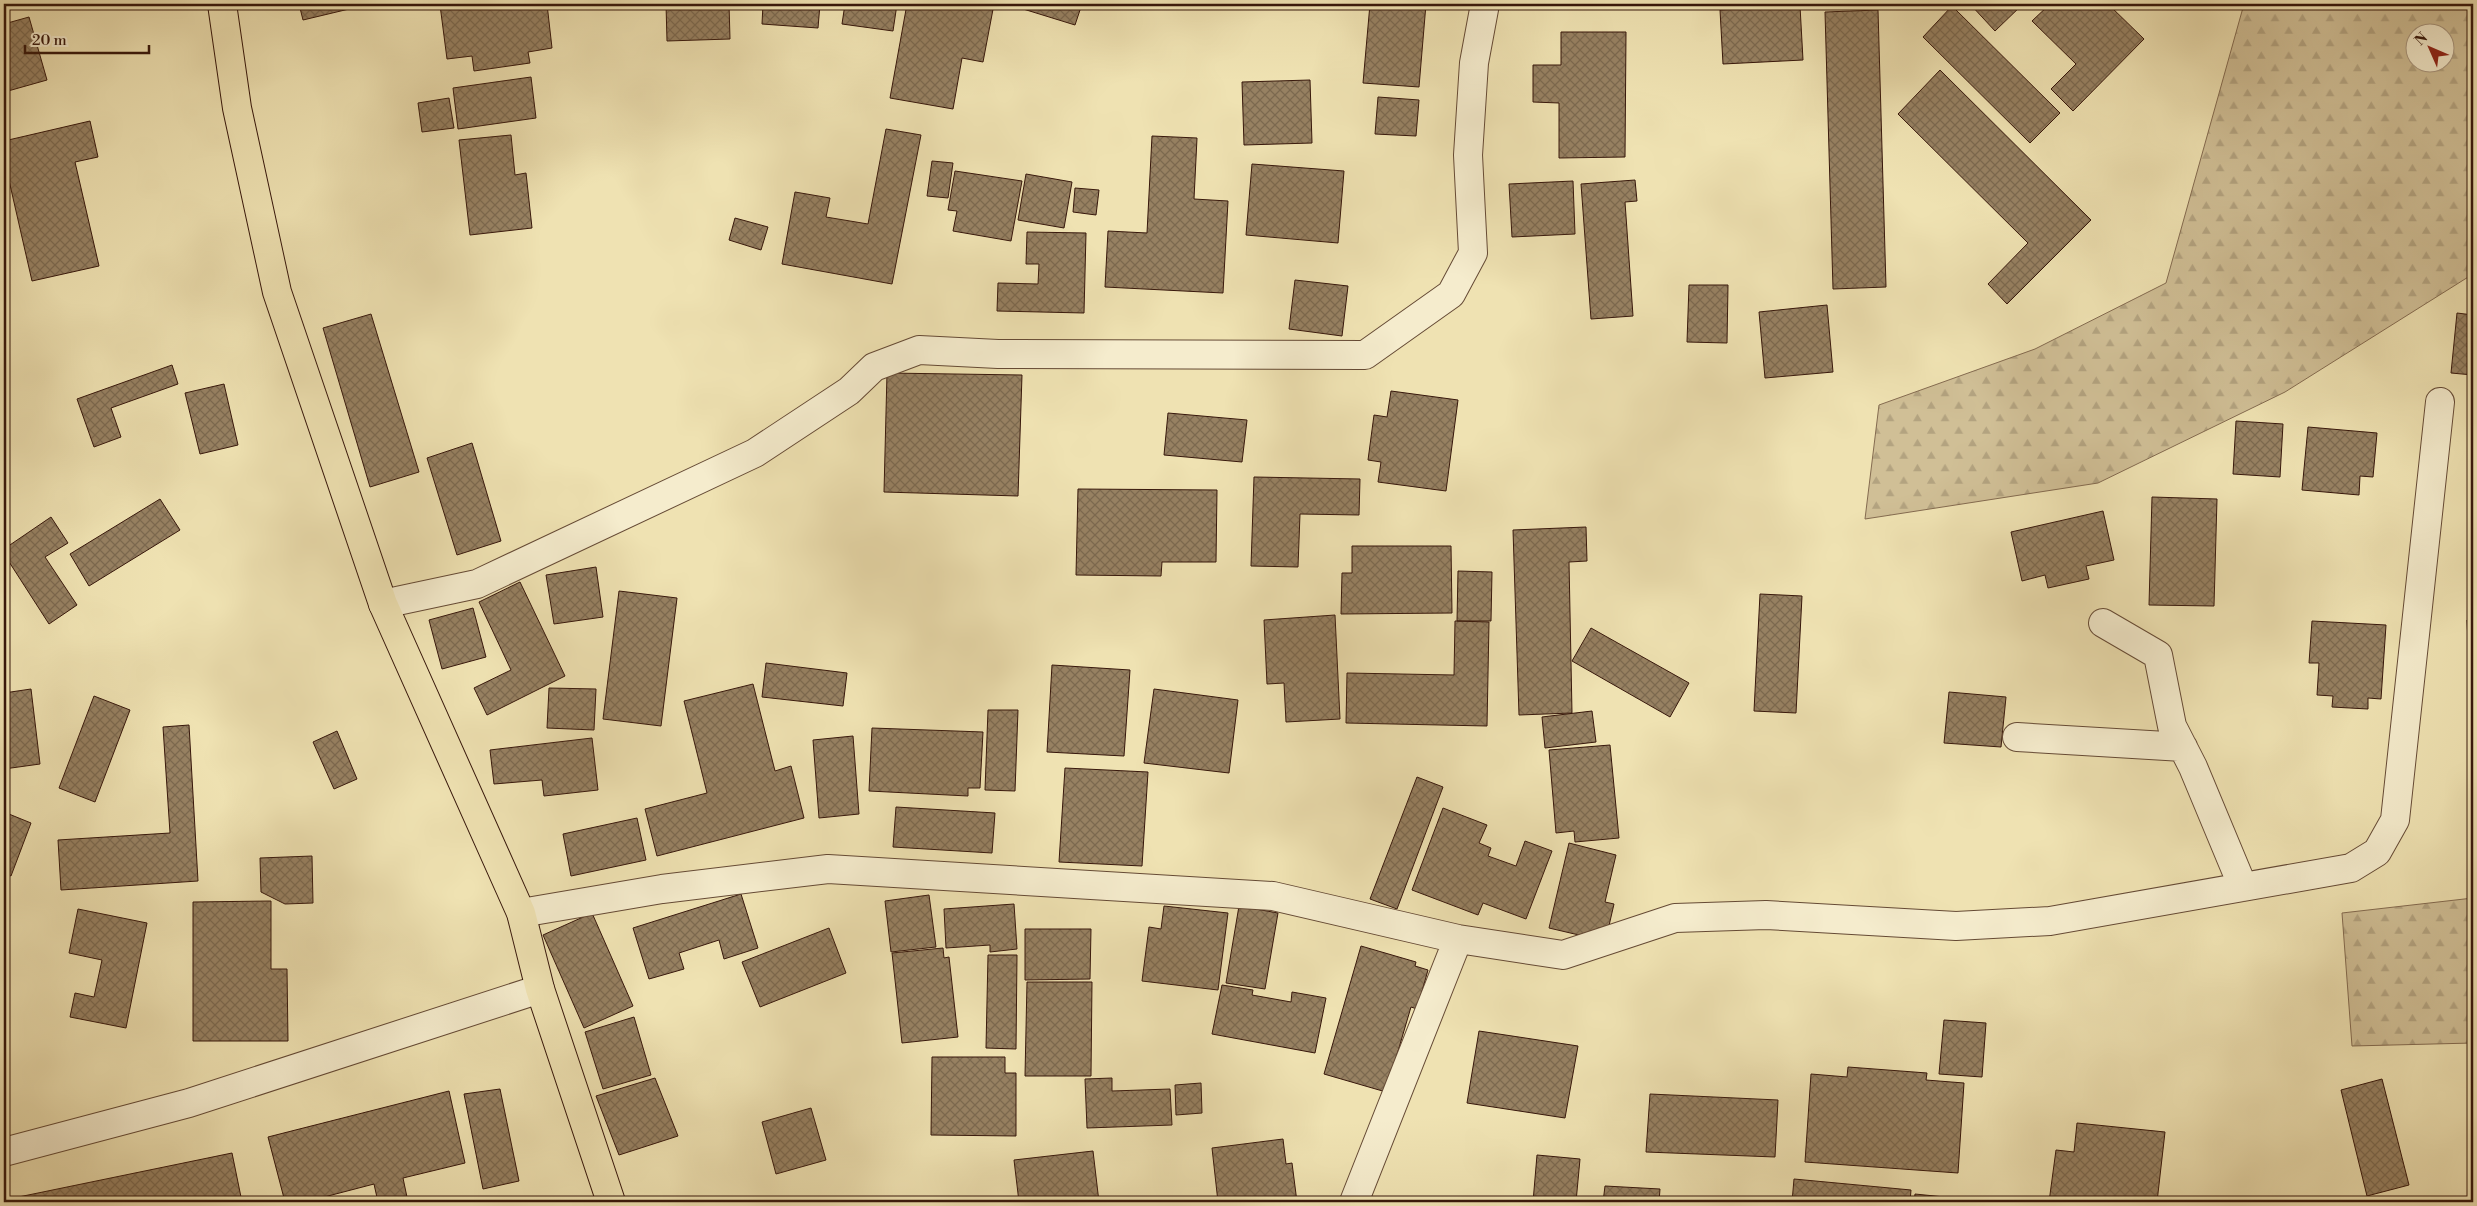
<svg xmlns="http://www.w3.org/2000/svg" width="2477" height="1206" viewBox="0 0 2477 1206" font-family="'Libre Bodoni',serif">
<defs>
<pattern id="forest-firs" width="22" height="20" patternUnits="userSpaceOnUse" patternTransform="scale(1.25)"><rect width="22" height="20" fill="#d0bf96"/><path d="M5 1l3.5 6h-7zM16 11l3.5 6h-7z" fill="#b3a380"/></pattern>
<pattern id="building-cross-hatch" width="8" height="8" patternUnits="userSpaceOnUse" patternTransform="scale(1.25)"><rect width="8" height="8" fill="#978162"/><path d="M0 0l8 8M0 8l8-8" fill="none" stroke="#7c694f"/></pattern>
</defs>
<rect width="100%" height="100%" fill="#efe2b2"/>
<filter id="stains"><feTurbulence type="fractalNoise" baseFrequency=".004" numOctaves="4"/><feColorMatrix values="0 0 0 0 .2 0 0 0 0 .09 0 0 0 0 .02 0 0 0 .5 -.17"/></filter>
<radialGradient id="worn" r=".72"><stop offset=".6" stop-color="#630" stop-opacity="0"/><stop offset="1" stop-color="#630" stop-opacity=".3"/></radialGradient>
<path fill="url(#forest-firs)" stroke="#846b50" fill-rule="evenodd" d="M2244 4H2473V274L2285 392 2098 483 1865 519 1879 405 2035 349 2166 283ZM2414 32H2444V62H2414Z
M2473 898V1043L2352 1046 2342 913Z"/>
<path fill="url(#building-cross-hatch)" stroke="#37170b" d="M299 4H370L303 20Z
M448 4H547L552 48 528 52 530 63 474 71 472 56 447 59 440 5Z
M666 4H729L730 39 667 41Z
M763 4H820L818 28 762 24Z
M845 4H897L893 31 842 24Z
M907 4H994L983 62 962 58 953 109 890 98Z
M1007 4H1082L1075 25Z
M1370 4H1426L1419 87 1363 83Z
M1970 4H2023L1995 31Z
M2050 4H2108L2144 39 2073 111 2051 89 2076 64 2032 21Z
M1800 6 1803 60 1723 64 1720 10Z
M1952 6 2060 113 2030 143 1923 37Z
M1878 10 1886 287 1833 289 1825 12Z
M29 17 47 80 8 91 4 77V24Z
M1561 32H1626L1625 157 1559 158V103L1533 102V65H1561Z
M1940 70 2091 220 2007 304 1988 284 2028 243 1898 114Z
M531 77 536 118 458 129 453 88Z
M1310 80 1312 143 1244 145 1242 82Z
M1378 97 1419 100 1416 136 1375 134Z
M449 98 454 128 422 132 418 103Z
M90 121 98 157 75 162 99 266 32 281 8 176 4 177V141Z
M886 129 921 135 892 284 782 264 795 192 830 198 826 217 868 224Z
M511 135 515 175 526 173 532 228 470 235 459 140Z
M1152 136 1197 138 1194 199 1228 201 1223 293 1105 287 1108 231 1147 233Z
M932 161 953 163 948 198 927 196Z
M1252 164 1344 171 1338 243 1246 235Z
M955 171 1022 181 1011 241 953 231 957 211 948 210Z
M1026 174 1072 182 1064 228 1018 220Z
M1635 180 1637 201 1625 202 1633 316 1591 319 1581 184Z
M1573 181 1575 234 1512 237 1509 184Z
M1075 188 1099 190 1096 215 1073 212Z
M735 218 768 227 761 250 729 240Z
M1027 232 1086 233 1084 313 997 311 998 283 1038 284 1039 264H1026Z
M1295 280 1348 286 1342 336 1289 329Z
M1689 285H1728L1727 343 1687 342Z
M1827 305 1833 372 1765 378 1759 312Z
M2457 313 2473 315V375L2451 373Z
M371 314 419 472 370 487 323 328Z
M172 365 178 384 111 408 121 437 94 447 77 399Z
M887 373 1022 375 1018 496 884 492Z
M224 384 238 445 200 454 185 393Z
M1391 391 1458 400 1446 491 1378 482 1381 462 1368 460 1374 415 1387 417Z
M1168 413 1247 420 1242 462 1164 455Z
M2236 421 2283 424 2280 477 2233 474Z
M2308 427 2377 433 2373 477 2360 476 2359 495 2302 490Z
M472 443 501 541 457 555 427 458Z
M1254 477 1360 479 1359 515 1300 514 1298 567 1251 566Z
M1078 489 1217 490 1216 562H1162L1161 576 1076 575Z
M2152 497 2217 499 2214 606 2149 605Z
M160 499 180 530 89 586 70 554Z
M2103 511 2114 560 2086 566 2089 579 2048 588 2045 575 2022 581 2011 532Z
M51 517 68 543 45 557 77 605 49 624 4 554V549Z
M1586 527 1587 561 1569 562 1572 713 1519 715 1513 530Z
M1352 546H1451L1452 613 1341 614 1342 573H1352Z
M596 567 603 617 554 624 546 575Z
M1458 571 1492 572 1491 621H1457Z
M520 582 565 676 487 715 474 688 511 670 479 602Z
M619 591 677 598 661 726 603 719Z
M1760 594 1802 596 1796 713 1754 711Z
M473 608 486 657 442 669 429 620Z
M1335 615 1340 719 1286 722 1284 683 1267 684 1264 620Z
M2467 620H2473V710H2471Z
M1455 621 1489 622 1487 726 1346 723 1347 673 1454 675Z
M2312 621 2386 625 2381 699 2368 698V709L2332 707 2333 696 2317 695 2319 663H2309Z
M1591 628 1689 683 1670 717 1572 661Z
M766 663 847 673 843 706 762 697Z
M1052 665 1130 670 1124 756 1047 752Z
M753 684 775 771 791 766 804 818 657 856 645 809 707 793 684 701Z
M549 688 596 689 594 730 547 728Z
M31 689 40 764 4 769V693Z
M1154 689 1238 700 1229 773 1144 763Z
M1949 692 2006 697 2001 747 1944 743Z
M94 696 130 710 95 802 59 788Z
M988 710H1018L1015 791 985 790Z
M1592 711 1596 742 1545 748 1542 717Z
M189 725 198 881 61 890 58 840 170 833 163 727Z
M872 728 983 732 980 788H968V796L869 791Z
M337 731 357 779 334 789 313 742Z
M853 736 859 814 819 818 813 740Z
M592 738 598 790 544 796 542 780 494 784 490 750Z
M1610 745 1619 838 1575 842 1574 831 1556 833 1549 750Z
M1065 768 1148 772 1142 866 1059 862Z
M1417 777 1443 787 1397 909 1370 899Z
M896 807 995 813 992 853 893 847Z
M1443 808 1487 825 1479 843 1491 848 1488 856 1516 866 1525 841 1552 851 1526 919 1483 903 1478 915 1412 890Z
M4 812 31 823 11 876 4 873Z
M637 818 646 860 571 876 563 834Z
M1569 843 1616 855 1605 902 1614 904 1608 930 1598 928 1596 939 1549 928Z
M312 856 313 903 285 904 261 892 260 858Z
M741 894 758 948 724 959 719 940 679 953 684 969 649 979 633 928Z
M929 895 936 947 891 952 885 901Z
M271 901V969H287L288 1041H193V902Z
M1014 904 1017 949 990 952V945L946 948 944 909Z
M1164 906 1228 913 1218 990 1142 981 1149 927 1161 929Z
M1239 906 1278 913 1265 989 1226 983Z
M78 909 147 923 126 1028 70 1017 75 993 94 997 102 960 69 953Z
M592 913 633 1006 584 1028 543 935Z
M829 928 846 973 760 1007 742 962Z
M1025 929H1091L1090 979 1025 980Z
M1361 946 1416 962 1415 966 1428 970 1417 1009 1411 1007 1386 1092 1324 1074Z
M943 948 944 958 949 957 958 1037 902 1043 892 953Z
M988 955H1017L1016 1049 986 1048Z
M1027 982H1092L1091 1076H1025Z
M1222 985 1253 990 1252 995 1291 1002 1292 992 1326 998 1315 1053 1212 1034Z
M634 1017 651 1075 603 1089 585 1032Z
M1944 1020 1986 1023 1982 1077 1939 1074Z
M1479 1031 1578 1046 1565 1118 1467 1103Z
M932 1057H1005V1073H1016V1136L931 1135Z
M1848 1067 1927 1073 1926 1080 1964 1083 1958 1173 1805 1162 1811 1074 1847 1077Z
M655 1078 678 1136 619 1155 596 1096Z
M1112 1078V1091L1170 1089 1172 1125 1087 1128 1085 1079Z
M2382 1079 2409 1185 2367 1196 2341 1090Z
M1201 1083 1202 1113 1176 1115 1175 1085Z
M500 1089 519 1181 483 1189 464 1094Z
M449 1091 465 1163 403 1178 408 1202H378L374 1184 305 1202H285L268 1137Z
M1650 1094 1778 1100 1775 1157 1646 1152Z
M811 1108 826 1160 776 1174 762 1122Z
M2077 1123 2165 1132 2157 1202H2049L2056 1150 2074 1152Z
M1283 1139 1286 1164 1292 1163 1297 1202H1218L1212 1148Z
M1093 1151 1099 1202H1019L1014 1160Z
M232 1153 242 1202H4V1200Z
M1537 1155 1580 1159 1576 1202H1533Z
M1794 1179 1911 1190 1910 1202H1792Z
M1605 1186 1660 1189 1659 1202H1603Z
M1915 1194 1974 1200V1202H1914Z"/>
<g fill="none" stroke-linecap="round" stroke-linejoin="round">
<g stroke="#654a35" stroke-width="30">
<path id="minor" d="M383 604 477 584 755 453 849 391 874 367 919 350 998 354 1365 355 1451 294 1473 253 1468 155 1474 63 1485 4
M2103 623 2158 655 2172 726 2193 767 2243 887
M2017 737 2183 747
M521 913 662 889 828 869 1273 896 1458 939 1563 955 1675 918 1766 915 1956 926 2050 921 2351 868 2377 852 2395 820 2440 402
M4 1152 189 1103 540 989
M1354 1202 1458 939"/>
</g>
<g stroke="#37170b" stroke-width="30">
<path id="major" d="M222 4 237 108 277 292 383 604 521 913 540 989 611 1202"/>
</g>
<use href="#minor" stroke="#f5eccd" stroke-width="28"/>
<use href="#major" stroke="#efe2b2" stroke-width="28"/>
</g>
<rect width="2477" height="1206" fill="none" stroke="#efe2b2" stroke-width="20"/>
<rect x="5" y="5" width="2467" height="1196" fill="none" stroke="#37170b" stroke-width="2.5"/>
<rect x="10" y="10" width="2457" height="1186" fill="none" stroke="#37170b"/>
<g transform="translate(2430 48) rotate(315)"><circle r="24" fill="#f5eccd" stroke="#a9977f"/>
<path d="M0-4L9 19L0 12L-9 19Z" fill="#8f2418"/>
<text y="-8" font-size="14" font-weight="bold" text-anchor="middle" fill="#37170b">N</text>
</g>
<path d="M25 45v8h124v-8" fill="none" stroke="#37170b" stroke-width="2.5"/>
<text x="32" y="45" font-size="15" fill="#37170b" stroke="#f5eccd" stroke-width="4" paint-order="stroke">20 m</text>
<rect width="100%" height="100%" filter="url(#stains)"/>
<rect width="100%" height="100%" fill="url(#worn)"/>
</svg>
